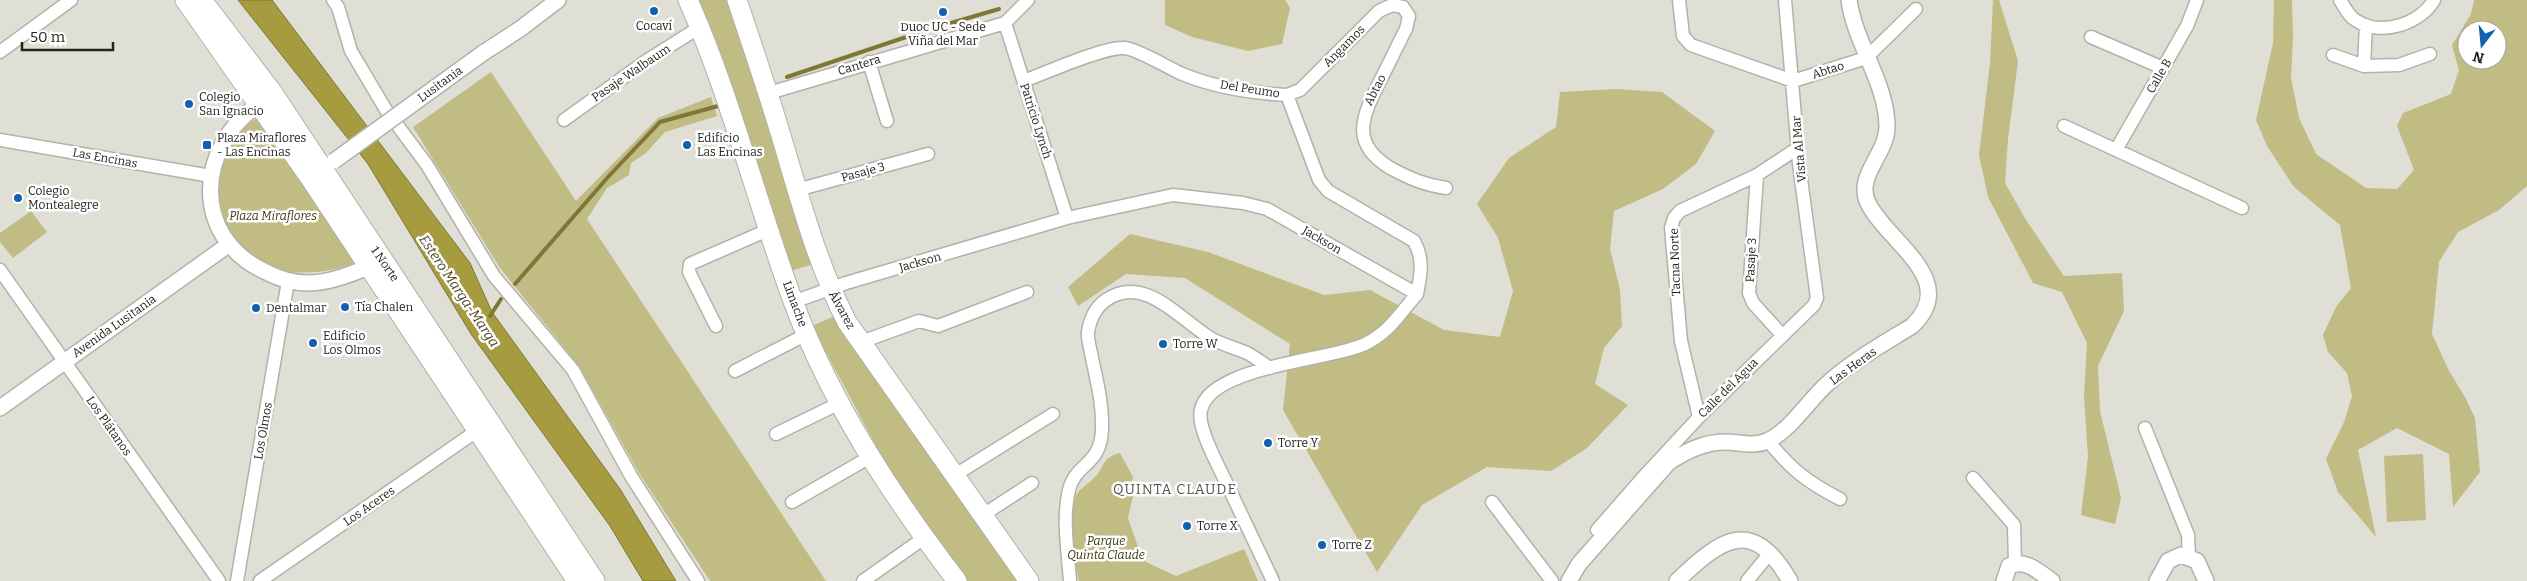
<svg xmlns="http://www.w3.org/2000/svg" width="2527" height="581" viewBox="0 0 2527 581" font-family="Bitter,serif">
<rect width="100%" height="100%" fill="#dfdfd6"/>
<path fill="#c1bb84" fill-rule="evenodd" d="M697 0H728L761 91 814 264 790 271Z
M1165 0H1285L1290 8 1282 44 1248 51 1192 37 1165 25Z
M1993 0H1999L2018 61 2008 139 2005 183 2026 220 2064 276 2122 273 2124 311 2098 366 2100 411 2121 498 2115 524 2081 515 2088 457 2084 396 2087 343 2062 292 2033 283 1988 197 1979 155 1990 63Z
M2274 0H2292L2293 37 2291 78 2299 118 2316 154 2366 188 2397 189 2414 170 2397 126 2403 113 2451 94 2459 70 2452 45 2471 14 2474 0H2527V186L2499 210 2458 232 2439 262 2432 334 2449 371 2465 397 2475 418 2480 472 2453 507 2449 454 2397 428 2358 450 2376 537 2338 492 2326 459 2344 422 2352 396 2347 373 2328 352 2323 335 2336 307 2351 288 2340 225 2294 187 2267 146 2256 120 2273 43ZM2467 30H2497V60H2467Z
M491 72 576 201 658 118 711 97 717 116 665 132 646 153 631 163 629 175 607 188 587 219 826 581H710L639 473 579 366 500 268 413 127Z
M1616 89 1662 92 1715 131 1696 164 1663 189 1614 211 1610 249 1620 290 1622 326 1604 348 1595 384 1628 405 1587 448 1551 471 1487 467 1422 505 1377 572 1283 410 1290 344 1185 278 1126 274 1078 306 1068 287 1130 234 1208 252 1324 295 1370 290 1444 330 1500 337 1513 291 1498 238 1477 204 1509 158 1556 127 1560 92Z
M259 117 359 261C330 275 275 279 249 257 217 229 206 165 237 132 243 126 252 121 259 117Z
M31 211 47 232 13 258 0 242V233Z
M835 316 945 471 1017 581H965L916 521 812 326Z
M1120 453 1133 477 1130 486 1133 496 1128 518 1139 550 1146 562 1176 576 1244 549 1258 581H1079C1074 555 1063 518 1077 494 1081 487 1089 484 1094 478 1106 467 1100 458 1120 453Z
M2423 454 2426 520 2387 522 2384 456Z"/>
<path fill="#a69b3f" stroke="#7f7736" d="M238 0H272L470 263 492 312 620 489 676 581H643L610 526 471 334 368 164Z"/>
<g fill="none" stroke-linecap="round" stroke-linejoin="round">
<path stroke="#7f7736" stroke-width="4" d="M787 77 927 30 999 9
M515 284 608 177 660 122 718 106
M490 316 501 299"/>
<g stroke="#b2b2a9" stroke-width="15">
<path id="minor" d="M333 0 338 7 351 51 386 110 427 165 494 276 573 370 631 476 698 581
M1679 0 1683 36 1691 45 1793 81 1866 58 1916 9
M2340 0C2345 8 2349 17 2357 21 2382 37 2421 23 2434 0
M1005 23 1067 218
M2091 37 2163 68
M0 52 71 0
M2333 55 2364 66 2399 65 2430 54
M869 62 887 121
M2364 66 2366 25
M1024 81C1045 73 1105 46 1125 48 1137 49 1167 67 1180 73 1212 87 1252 93 1287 95L1319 180 1328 191 1414 241C1424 259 1421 274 1417 294
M769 93 1005 23 1028 0
M1287 95 1300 90 1379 11 1392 5 1403 7 1409 16 1406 29C1397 46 1389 64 1380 81 1362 117 1349 144 1392 169 1411 179 1425 185 1446 188
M564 120 646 61 700 27
M2064 126 2242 208
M0 140 211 176
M2116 150 2187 26 2197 0
M1757 175 1749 293 1753 303 1782 335
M797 190 928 154
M0 270 219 581
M793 302 846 283 1067 218 1173 195 1243 203 1267 209 1417 294
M716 326 689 272 690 264 768 230
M861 342 919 321 938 326 1027 292
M735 371 807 334
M1699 417 1681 341 1671 228 1674 218 1680 211 1757 175 1798 148
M2145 428 2188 535 2189 557
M776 434 840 403
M1768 441C1792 470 1807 482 1840 499
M955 475 1053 414
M1973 478 2014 525 2015 563
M1649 483 1647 473 1699 417 1814 305 1817 298 1799 164 1785 0
M792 502 870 457
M1492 502 1552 581
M983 515 1032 483
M1597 530 1647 473
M237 581 288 281
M260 581 478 430
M863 581 924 538
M1070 581C1068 553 1062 518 1069 490 1076 462 1101 466 1102 429 1103 405 1097 382 1092 358 1091 350 1087 340 1088 332 1090 319 1096 307 1106 300 1145 273 1181 321 1212 339 1223 345 1236 348 1247 353 1255 357 1262 363 1270 368
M1273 581C1257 548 1242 515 1226 482 1217 463 1205 442 1201 422 1189 365 1335 362 1369 342 1391 330 1401 312 1417 294
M1747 581 1770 553"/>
</g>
<g stroke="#b2b2a9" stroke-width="18">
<path id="tertiary" d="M483 53 520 29 558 0
M259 104C196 147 191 236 264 271 277 278 292 283 308 283 329 283 350 275 370 266
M0 408 228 245
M1569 581 1579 564 1669 462C1687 451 1704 442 1725 442 1739 442 1754 447 1767 441 1789 432 1809 400 1827 384 1852 361 1883 344 1912 326 1961 280 1887 242 1868 203 1855 176 1887 154 1887 127 1887 83 1855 44 1849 0
M1677 581C1721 539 1752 515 1790 581
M2004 581 2009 566C2025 558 2039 572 2052 581
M2157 581 2168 561 2181 555 2197 561 2206 581"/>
</g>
<g stroke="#b2b2a9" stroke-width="21">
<path id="primary" d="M185 0 310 178 577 581
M202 0 273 93 595 581
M688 0C731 97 756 201 793 301 831 403 891 495 957 581
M737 0C750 39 763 77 775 116 797 186 813 256 847 322L1029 581"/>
</g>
<use href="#minor" stroke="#fff" stroke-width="12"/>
<use href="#tertiary" stroke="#fff" stroke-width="15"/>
<use href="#primary" stroke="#fff" stroke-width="19"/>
<g stroke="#b2b2a9" stroke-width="18" stroke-linecap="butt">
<path id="tertiary-bridge" d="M334 161 483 53"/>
</g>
<use href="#tertiary-bridge" stroke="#fff" stroke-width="15"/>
</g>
<g fill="#1062b0" stroke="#fff" stroke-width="2">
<circle cx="654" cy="11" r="5"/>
<circle cx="943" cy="12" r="5"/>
<circle cx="189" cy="104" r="5"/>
<rect x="202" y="140" width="10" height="10" rx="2.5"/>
<circle cx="687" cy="145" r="5"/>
<circle cx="18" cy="198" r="5"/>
<circle cx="345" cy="307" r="5"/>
<circle cx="256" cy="308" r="5"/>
<circle cx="313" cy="343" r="5"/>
<circle cx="1163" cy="344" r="5"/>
<circle cx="1268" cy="443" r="5"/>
<circle cx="1187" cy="526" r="5"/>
<circle cx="1322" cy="545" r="5"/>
</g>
<g text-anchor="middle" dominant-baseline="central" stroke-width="5" stroke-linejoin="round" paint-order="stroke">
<g font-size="12" fill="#232320" stroke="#fff" text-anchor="start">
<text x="654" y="26" text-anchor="middle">Cocaví</text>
<text x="943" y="27" text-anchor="middle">Duoc UC - Sede<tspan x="943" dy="14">Viña del Mar</tspan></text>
<text x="199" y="97">Colegio<tspan x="199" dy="14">San Ignacio</tspan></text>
<text x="217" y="138">Plaza Miraflores<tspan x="217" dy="14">- Las Encinas</tspan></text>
<text x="697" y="138">Edificio<tspan x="697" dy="14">Las Encinas</tspan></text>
<text x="28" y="191">Colegio<tspan x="28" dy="14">Montealegre</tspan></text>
<text x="355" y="307">Tía Chalen</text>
<text x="266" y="308">Dentalmar</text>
<text x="323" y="336">Edificio<tspan x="323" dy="14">Los Olmos</tspan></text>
<text x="1173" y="344">Torre W</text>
<text x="1278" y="443">Torre Y</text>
<text x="1197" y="526">Torre X</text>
<text x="1332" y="545">Torre Z</text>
</g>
<g font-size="12" fill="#232320" stroke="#fff">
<text transform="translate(1344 46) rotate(-45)">Angamos</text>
<text transform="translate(859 65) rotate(-17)">Cantera</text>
<text transform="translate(1828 70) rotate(-17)">Abtao</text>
<text transform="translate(631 73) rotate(-34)">Pasaje Walbaum</text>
<text transform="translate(2159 76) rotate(-60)">Calle B</text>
<text transform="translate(440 84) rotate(-36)">Lusitania</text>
<text transform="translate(1250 89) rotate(9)">Del Peumo</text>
<text transform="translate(1375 90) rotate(-63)">Abtao</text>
<text transform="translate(1036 121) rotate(72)">Patricio Lynch</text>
<text transform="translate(1799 149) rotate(-95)">Vista Al Mar</text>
<text transform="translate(105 158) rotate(10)">Las Encinas</text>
<text transform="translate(863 172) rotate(-15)">Pasaje 3</text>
<text transform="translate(1322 240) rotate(30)">Jackson</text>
<text transform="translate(1751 260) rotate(-87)">Pasaje 3</text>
<text transform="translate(920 262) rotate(-16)">Jackson</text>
<text transform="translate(1675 262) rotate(-92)">Tacna Norte</text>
<text transform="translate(385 264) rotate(55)">1 Norte</text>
<text transform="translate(795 304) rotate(69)">Limache</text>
<text transform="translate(842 310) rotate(61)">Álvarez</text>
<text transform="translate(114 326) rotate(-35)">Avenida Lusitania</text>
<text transform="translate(1853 366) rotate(-36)">Las Heras</text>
<text transform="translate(1728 388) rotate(-45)">Calle del Agua</text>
<text transform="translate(109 426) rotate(55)">Los Plátanos</text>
<text transform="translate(263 431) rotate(-80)">Los Olmos</text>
<text transform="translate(369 506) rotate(-35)">Los Aceres</text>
</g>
<g font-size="12" font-style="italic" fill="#3c3810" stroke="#fff">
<text x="273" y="216">Plaza Miraflores</text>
<text x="1106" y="541">Parque<tspan x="1106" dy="14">Quinta Claude</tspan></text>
</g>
<g font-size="14" font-style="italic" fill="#4c4821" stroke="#fff">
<text transform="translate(459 291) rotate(56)">Estero Marga-Marga</text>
</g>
<g font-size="14" letter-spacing="1" fill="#54534c" stroke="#fff">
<text x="1175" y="489">QUINTA CLAUDE</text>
</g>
</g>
<g transform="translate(2482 45) rotate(196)"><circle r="24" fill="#ffffff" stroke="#a7a7a6"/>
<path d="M0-4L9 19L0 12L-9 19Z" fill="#1062b0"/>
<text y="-8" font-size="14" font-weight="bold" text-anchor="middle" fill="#232320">N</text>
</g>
<path d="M22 42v8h91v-8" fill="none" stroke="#232320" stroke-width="2.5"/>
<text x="30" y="42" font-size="15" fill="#232320" stroke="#ffffff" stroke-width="4" paint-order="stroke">50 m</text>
</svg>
